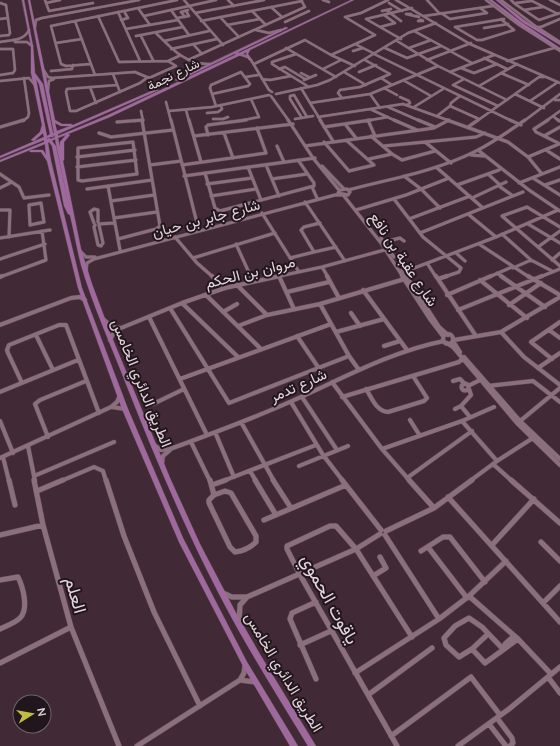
<svg xmlns="http://www.w3.org/2000/svg" width="560" height="746" viewBox="0 0 560 746" font-family="Mulish,Vazirmatn,sans-serif">
<rect width="100%" height="100%" fill="#412935"/>
<g fill="none" stroke-linecap="round" stroke-linejoin="round">
<g stroke="#5c4852" stroke-width="3">
<path id="minor-far3" d="M45 0 49 11 93 3
M184 0 223 45
M228 0 234 6
M323 0 329 2
M396 0 470 44 560 83
M427 0 439 13
M486 0 519 25 560 51
M501 0 534 25 560 42
M511 0 514 3
M530 0 558 14
M550 0 560 5
M0 3 6 5 10 33 9 35 0 36
M46 3 60 0
M389 3 402 11
M516 3 531 1
M515 4 539 20 560 13
M189 6 216 0
M271 7 282 17
M138 8 150 25
M171 10 189 35
M386 10 401 21
M524 10 543 7
M252 11 266 25
M382 11 391 9
M118 12 140 61
M195 13 264 0
M441 13 450 19 487 13 480 8
M411 14H406L419 17 416 16
M98 16 119 62 168 61 179 56
M144 16 189 6
M424 16 493 6
M185 17 181 12 188 10
M220 17 239 37
M345 17 361 13 388 0
M177 18 189 16 186 11
M0 19 8 18
M121 20 128 18 125 13
M420 20H422L423 21H418Z
M75 21 95 75
M201 21 302 1
M285 22 309 11
M227 25 260 19
M35 27 36 20 42 18 139 0
M380 27 395 23 384 15
M455 27 477 40H482L514 30 501 19
M455 27 504 19
M536 27H541L560 19
M484 28 508 24
M126 29 178 20
M256 30 269 33 281 30
M414 31 451 51
M156 33C172 49 186 65 210 64
M136 36 183 27
M141 36 153 60
M401 39 366 19 412 8
M164 41 209 31
M397 41 438 66 507 100
M0 42C11 40 24 41 29 30
M15 42H27L32 46
M56 43 82 39
M193 44 202 54
M357 45 375 54
M286 48 336 77
M385 48 407 58 441 46
M409 48 431 40
M0 49H13L15 70 13 73 0 75
M171 49 217 39
M353 51 363 48
M450 51 472 63
M236 53 248 57 251 60 269 90 272 92
M296 54 272 62V64L309 87
M374 54 512 121
M331 55 375 35 345 17
M484 58 507 69
M188 60 305 7 301 0
M427 60 471 43
M507 61 554 48
M91 64 66 66 61 64 51 26 177 0
M254 64 305 40 331 55 355 66
M461 68 474 73 497 64
M43 69 48 77 52 78 135 72 149 78 176 66 168 61
M279 69 285 67 305 79
M323 69 341 60
M51 71 72 69 73 65
M241 72 250 84 248 86 212 94 210 88 211 85Z
M344 72 366 85
M359 72 376 65
M450 72 494 55
M301 73 309 77
M501 73 529 85
M113 74 120 92
M246 77 258 75
M381 78 392 85
M262 79 270 80 291 76
M304 80 316 75
M403 80 431 96
M0 81 29 78 35 85
M117 85 67 89 66 92 70 111H76L140 83 148 77
M453 85 498 106
M453 85 464 79
M479 86 517 64
M90 87 96 103
M301 88 321 121
M384 88 397 95
M48 90 49 81 54 79
M212 94 216 106
M276 94 317 85 330 80 408 33 436 23
M370 94 380 108
M515 94 544 108
M271 96 289 121
M400 97 409 101 410 103 407 105
M342 98 338 93 340 90 360 87 390 74 365 60
M555 100H560
M530 101 558 82
M166 102 171 121
M310 103 370 94 438 66
M450 106 451 103 460 96
M388 107 420 121
M414 107 443 89
M370 109 396 121
M186 110 189 121
M141 111 143 121
M169 111 212 107 269 95
M207 113 218 112 222 109 221 105
M437 116 450 106 479 119
M553 116 559 121
M318 117 403 104 450 121
M302 118 290 99V96L294 95 307 117
M213 119H223L228 117
M295 119 313 116
M23 121 28 117 29 113 24 78
M135 121 143 120
M239 121 259 117 251 99
M365 121 388 117
M477 121 539 77H544
M524 121 560 94
M546 121 560 111"/>
</g>
<g stroke="#5c4852" stroke-width="4">
<path id="minor-far2" d="M171 120 199 231
M189 120 201 162
M288 120 313 158 339 190
M320 120 333 141
M368 120 375 136
M394 120 417 130
M418 120 435 127
M447 120 508 142 528 157 542 174
M510 120 521 125
M548 120 534 129 536 132 560 144
M558 120 560 121
M117 122 143 120
M345 124 356 138
M0 127 24 120
M324 127 371 120
M468 127 478 120
M99 133 111 137 173 130
M224 133 233 158
M208 135 206 127 208 125 246 120
M194 136 293 124
M371 136 392 154 402 160 435 151
M544 136 560 127
M133 142 137 174 82 181 78 180V148Z
M324 142 349 171 374 165 346 140
M425 142 451 163
M277 146 284 162
M305 146 434 128 449 120
M384 146 476 137 485 133
M478 150 529 190 560 211
M546 150 560 159
M471 155 484 156
M77 157 135 150
M528 157 559 144
M369 159 392 154
M150 165 181 161
M182 165 266 153 257 128
M266 165 279 196
M322 166 344 189
M77 167 136 160
M248 167 261 200
M436 167 483 208
M205 173 215 208 220 211 314 186V183L298 160
M0 174 19 187 24 198 49 195
M488 174 500 185
M184 176 315 158
M404 176 421 189 440 208
M533 178 560 195
M272 179 307 174
M519 183 560 167
M207 184 252 178
M457 185 499 170
M545 185 560 180
M108 186 120 250
M499 186 513 196
M312 187 317 198
M0 188 12 182
M87 189 152 180
M347 189 350 192 348 195 338 193 340 190Z
M348 190C390 179 437 171 476 151 494 142 509 131 525 120
M211 196 256 189
M344 196 381 243 403 277
M472 198 506 182
M394 199 423 237 461 268 459 272 444 277
M111 201 154 195
M305 202 345 261
M41 203 44 222 30 225 29 205Z
M0 210H10L9 237
M356 210 406 195 449 178
M262 213 299 272
M468 214 496 237
M114 218 157 212
M409 219 470 196
M94 223 90 212 94 209 98 210V222
M320 223 304 227 301 230 314 252 336 247
M99 224 115 223
M528 224 560 243
M95 225 94 227 98 245 101 246 103 243 99 225
M560 227 527 207 502 216 560 266
M420 233 523 192
M502 234 531 260 552 271
M175 237 197 263 213 277
M0 238 50 230
M381 238 394 257
M118 239 156 229 160 226 142 120
M384 242 400 238 404 241
M236 244 251 277
M479 244 529 277
M538 247 560 231
M80 251 86 257H95
M456 253 465 261
M193 258 275 233
M290 258 314 252
M0 259 45 244
M552 260 560 253
M427 263 436 277
M322 267 328 277
M513 268 531 260
M402 270 407 277
M86 271 87 263 94 259 335 195H342
M401 273 496 237 558 210
M497 273 503 277
M0 277 46 260 42 231
M275 277 322 267 388 249
M489 277 512 267
M540 277 560 269"/>
</g>
<g stroke="#5c4852" stroke-width="5">
<path id="minor-far1" d="M212 276 225 288
M251 276 253 281
M279 276 294 309
M327 276 339 298
M402 276 430 319 443 336
M406 276 439 327 448 335
M436 276 476 336
M501 276 545 307
M528 276 560 295
M0 277 2 276
M438 279 447 276
M480 280 527 318
M237 285 267 315
M363 290 407 350
M287 292 329 282
M206 295 260 348
M447 295 491 276
M182 303 238 357
M320 304 349 356 359 370
M509 305 541 283
M170 308 229 403 349 356
M458 310 542 276
M223 312 237 304
M351 313 360 326
M149 317 207 435
M103 319 112 327 121 328
M0 325 71 298 80 297 85 300
M238 326 267 315 320 304 408 278
M549 330 560 338
M336 332 384 319
M501 332 524 357 560 385
M443 339a5 5 0 1 1 10 0a5 5 0 1 1-10 0Z
M36 335 53 370
M297 336 318 367
M110 340 113 334 121 328 182 303 225 288 280 276
M454 340 501 332 560 297
M453 341 460 352
M447 343 453 347 517 423 560 465
M384 346 400 341
M464 357 520 421 560 459
M552 359 531 342 560 322
M538 368 560 353
M180 379 331 324
M453 381 460 379 465 384
M332 382 382 449 410 481
M22 383 8 353 7 350 9 345 59 325H66L99 413
M461.5 387a3.5 3.5 0 1 1 7 0a3.5 3.5 0 1 1-7 0Z
M468 386 480 380
M488 386 533 381 560 402
M366 389C372 398 376 411 388 412L424 401 427 398 413 376
M0 392 78 360
M302 397 337 450
M342 397 459 362 462 359
M291 402 323 455 343 481
M153 404 184 389
M461 406 470 417
M112 407 125 409
M455 409 461 406 471 395 469 389
M410 420 420 436
M0 421 13 453
M462 421 497 461
M241 422 274 481
M519 422 560 388
M215 432 234 477
M48 437 35 404 40 400 86 381
M191 442 210 481
M154 445 161 450 170 449C211 434 252 419 292 401 342 379 389 352 444 341
M28 446 35 481
M382 449 462 421 494 407
M3 457 9 481
M0 458 111 407 117 402 120 395
M162 464 163 456 170 450
M493 464 512 481
M299 466 348 446
M250 471 256 481
M34 476 114 442
M407 478 472 431
M61 481 94 467 103 471 106 481
M223 481 316 445
M470 481 497 461 536 436"/>
</g>
<g stroke="#5c4852" stroke-width="6">
<path id="minor" d="M9 480 15 505
M34 480 43 525 71 627 119 746
M106 480 124 536 154 612 200 706
M210 480 214 495
M255 480 276 515
M273 480 291 508
M342 480 381 530
M409 480 434 508
M511 480 560 523
M212 485 226 480
M37 491 63 480
M225 491 231 493 256 536V542C250 548 243 551 235 552L230 547 209 503V500L214 495Z
M448 497 560 622
M264 520 346 485
M386 531 434 508 472 480
M0 535 43 525
M385 535 439 619
M541 542 560 561
M492 545 534 499
M428 547 467 598
M421 551 443 537H450L485 582
M373 576 386 568 380 557
M0 580 18 577C23 587 29 609 20 618 15 623 6 626 0 629
M223 593 232 597H247L356 549 380 534
M469 596 518 639 551 674
M316 602 292 613 290 619 316 679
M543 603 560 586
M239 622 240 605 247 597
M488 634 472 649 459 657 446 645 444 638 455 626 469 618 482 627 503 649
M300 645 333 630
M505 647V644L514 636
M472 649 485 663 518 639
M0 663 71 627
M355 673 439 619 469 596 506 561
M548 677 560 693
M240 680 255 682
M368 695 432 648
M497 718 512 738 513 743 510 746
M489 724 506 746
M391 736 471 677 500 715
M137 746 240 680 244 673 245 665
M397 746 299 573 287 549V546L330 526H336L356 549 412 637
M458 746 509 709 560 667"/>
</g>
<g stroke="#5c4852" stroke-width="1">
<path id="major" d="M22 0H24L33 46 35 73 43 84 53 133H54L28 0H30L55 120 62 124H71L73 125 156 89 159 90 58 134V136L108 115 351 0H354L250 50 248 54 251 59V60H249L246 54 247 52 110 117 68 134 70 135 64 142V160L63 161 81 249 92 284 111 335 170 478 200 544 235 611 261 656 316 746H308C277 695 245 645 218 592 183 524 154 455 126 384 111 345 93 306 81 265 77 249 74 232 70 215L68 214 64 206 52 146 49 142 48 143 51 161 82 288 128 409 183 538 247 662 298 746H290L243 666 179 542 122 409 78 288 47 161 41 152H31L29 151 31 150H43L46 155 45 144 0 162V160L44 142V140L0 158V156L44 137 43 133 34 141 31 140 40 132 42 125 31 73V46ZM36 79 39 84 50 134 47 136ZM55 123 61 126H70L57 131ZM54 135 55 137 51 139 49 138 47 139V138L51 137H53ZM66 135 60 142V147L58 138ZM55 139 69 207 56 146 52 141Z
M489 0H492L521 22 560 48V50L519 24Z
M496 0H499L524 20 560 43V45L522 22Z
M286 27 288 28 178 81 175 80Z"/>
</g>
<use href="#minor-far3" stroke="#8b6f7c" stroke-width="2.5"/>
<use href="#minor-far2" stroke="#8b6f7c" stroke-width="3"/>
<use href="#minor-far1" stroke="#8b6f7c" stroke-width="4"/>
<use href="#minor" stroke="#8b6f7c" stroke-width="5"/>
<use href="#major" fill="#9f699e" fill-rule="evenodd"/>
</g>
<g text-anchor="middle" dominant-baseline="central" stroke-width="4" stroke-linejoin="round" paint-order="stroke">
<g font-size="13" fill="#e4d4db" stroke="#21161b">
<text transform="translate(173 74) rotate(-26)">شارع نجمة</text>
</g>
<g font-size="15" fill="#e4d4db" stroke="#21161b">
<text transform="translate(206 218) rotate(-15)">شارع جابر بن حيان</text>
<text transform="translate(404 259) rotate(56)">شارع عقبة بن نافع</text>
<text transform="translate(250 272) rotate(-14)">مروان بن الحكم</text>
<text transform="translate(142 383) rotate(68)">الطريق الدائري الخامس</text>
<text transform="translate(298 385) rotate(-24)">شارع تدمر</text>
<text transform="translate(284 672) rotate(59)">الطريق الدائري الخامس</text>
</g>
<g font-size="18" fill="#e4d4db" stroke="#21161b">
<text transform="translate(76 595) rotate(74)">العلم</text>
<text transform="translate(330 599) rotate(61)">ياقوت الحموي</text>
</g>
</g>
<g transform="translate(32 714) rotate(79)"><circle r="19" fill="#21161b" stroke="#6f6268"/>
<path d="M0-3L7 15L0 10L-7 15Z" fill="#c0be41"/>
<text y="-6" font-size="11" font-weight="bold" text-anchor="middle" fill="#e4d4db">N</text>
</g>
</svg>
